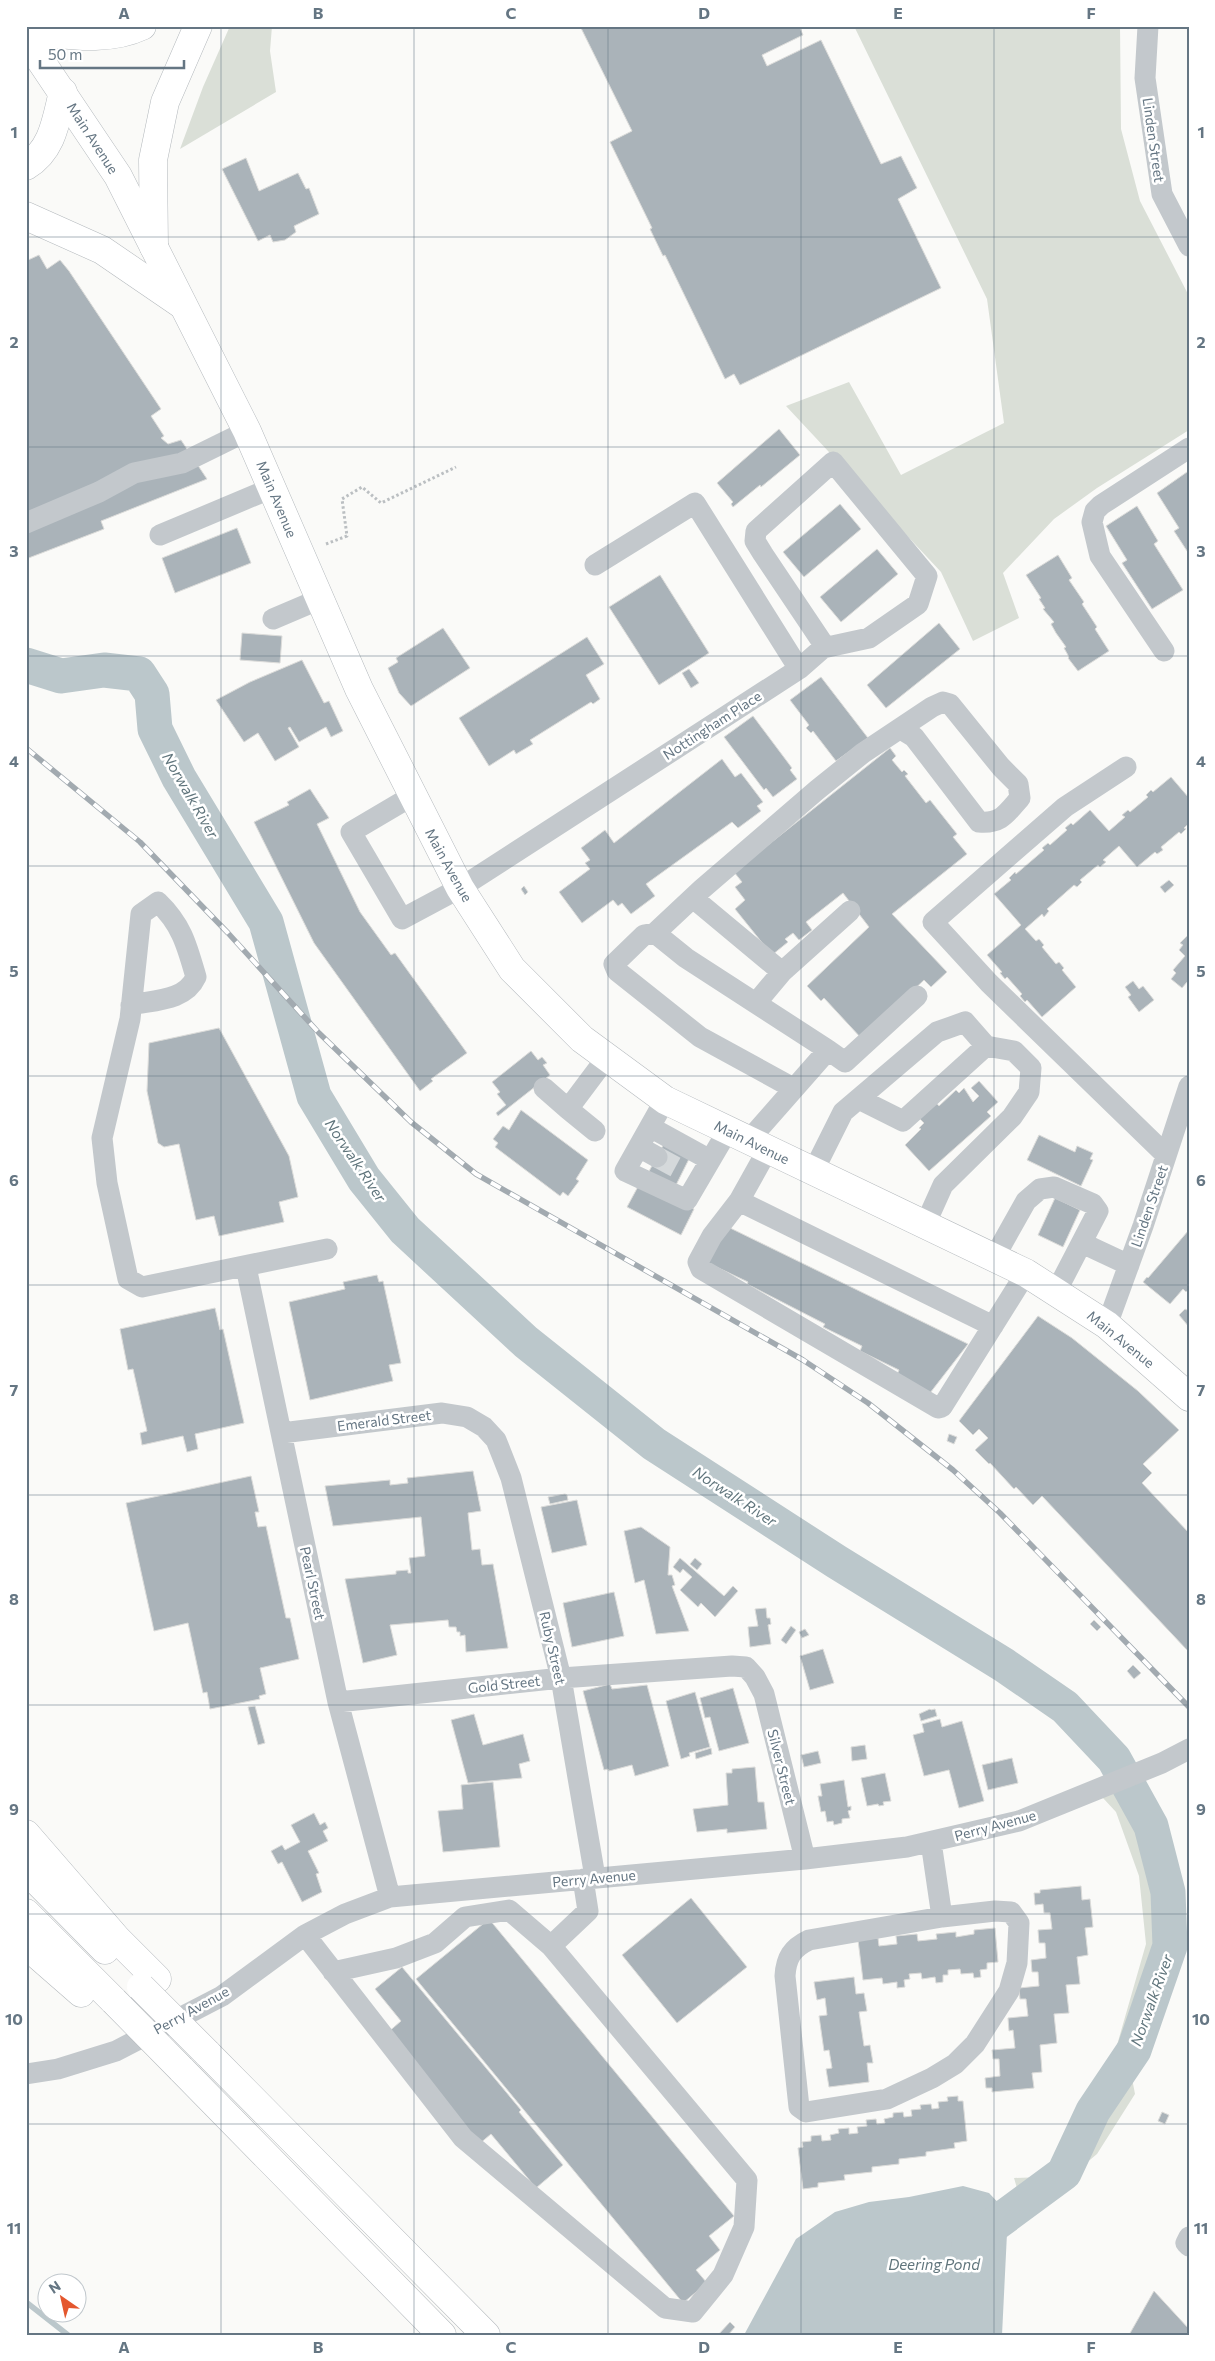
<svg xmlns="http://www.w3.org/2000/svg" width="1215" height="2361" viewBox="0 0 1215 2361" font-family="Commissioner,sans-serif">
<rect width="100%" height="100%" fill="#fafaf8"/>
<path fill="#dadfd7" d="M230 26H272L270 51 276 92 180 149 203 87Z
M854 26H1120L1121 129 1140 201 1189 296V430L1097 488 1054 519 1003 573 1019 618 973 641 941 572 786 406 849 382 901 475 1004 423 987 299Z
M1107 1777 1131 1803 1156 1873 1164 1946 1130 2068 1135 2094 1097 2154 1048 2195H1019L1014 2178 1042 2177 1083 2142 1116 2090 1112 2068 1115 2052 1146 1944 1139 1876 1116 1812 1090 1784Z"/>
<path fill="#bbc7cb" d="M963 2186 989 2193 1008 2213 1002 2335H744L796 2239 835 2212 869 2202 909 2197Z"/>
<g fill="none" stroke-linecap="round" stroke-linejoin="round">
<path stroke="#bbc7cb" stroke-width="5.5" d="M26 2302 68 2335"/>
<path stroke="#bbc7cb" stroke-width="35" d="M26 665 61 676 104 670 139 674 152 694 155 729 179 778 266 922 314 1096 364 1179 405 1230 526 1342 654 1444 837 1562 1004 1665 1065 1707 1114 1759 1151 1826 1168 1892 1170 1946 1134 2050 1093 2111 1064 2173 969 2243"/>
</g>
<path fill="#aab3b9" stroke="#dcdcda" d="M580 26H799L803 35 762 55 767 66 821 40 881 164 901 156 917 188 898 199 941 288 740 385 734 374 725 379 665 255 663 256 650 229 652 228 610 142 632 131Z
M246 158 259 191 298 173 306 189 309 188 319 214 294 226 296 232 285 240 273 242 270 235 258 241 222 169Z
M39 255 47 269 60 260 69 271 161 409 151 416 164 436 161 438 168 444 181 440 207 479 101 521 104 529 26 559V261Z
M779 429 800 455 761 487 760 485 733 507 731 504 733 502 717 483Z
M1187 472 1189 475V554L1174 531 1179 528 1157 493Z
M840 504 861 529 804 577 783 552Z
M1137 506 1158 541 1154 544 1183 590 1152 609 1122 563 1127 560 1106 526Z
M237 528 251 563 175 593 162 558Z
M877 549 898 574 841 622 820 597Z
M1058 555 1072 578 1069 580 1084 602 1082 604 1097 627 1095 629 1109 651 1078 671 1068 658 1069 657 1064 648 1066 647 1056 633 1051 624 1054 622 1043 609 1045 608 1039 599 1041 598 1026 575Z
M660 575 709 653 659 685 609 607Z
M939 623 960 649 886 708 867 685Z
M443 628 470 668 411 706 399 693 388 668 398 662 396 658Z
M242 633 282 636 280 663 240 660Z
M587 637 604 664 586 675 600 699 593 704 591 702 530 740 533 744 516 754 514 750 489 766 459 718Z
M302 660 324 703 329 701 343 731 331 737 326 727 299 742 290 727 288 728 299 747 275 761 258 733 244 742 216 700 250 682Z
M689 669 699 683 691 688 682 673Z
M821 677 868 738 836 761 813 731 811 733 806 728 809 725 790 700Z
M753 716 792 768 790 770 797 779 773 797 766 788 764 790 724 737Z
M890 748 896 756 892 760 902 772 904 770 908 774 905 776 926 803 930 800 957 834 953 837 967 854 892 914 947 972 931 987 924 980 862 1039 824 998 821 1001 807 986 869 927 843 893 806 922 812 930 799 940 793 933 785 939 788 942 772 955 735 909 745 900 735 887 742 882 734 872Z
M722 759 735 777 741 773 763 802 757 806 761 811 738 828 732 822 646 884 655 896 631 914 622 903 618 906 613 900 582 923 559 892 590 869 585 863 590 860 581 848 605 830 614 843Z
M1171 777 1189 798V823L1184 828 1186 829 1181 834 1179 832 1161 847 1163 850 1157 854 1155 852 1137 867 1119 846 1103 860 1106 862 1100 867 1098 865 1080 880 1082 882 1077 887 1074 885 1047 909 1049 911 1044 917 1042 914 1025 929 1036 941 1039 939 1044 945 1042 947 1056 964 1059 962 1064 968 1062 970 1076 987 1042 1017 1027 1000 1025 1002 1020 996 1022 994 1007 977 1005 979 1000 973 1002 972 987 955 1021 925 994 894 1011 880 1009 878 1015 872 1016 874 1044 850 1042 848 1048 843 1050 845 1067 830 1065 828 1071 823 1073 825 1090 810 1109 831 1125 817 1122 815 1128 810 1130 812 1148 797 1146 795 1151 790 1153 792Z
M310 789 329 818 317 824 360 912 391 955 395 953 467 1053 431 1079 433 1081 420 1091 314 943 254 822 289 805 287 802Z
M1169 880 1174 885 1165 893 1160 887Z
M524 886 528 892 525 895 521 889Z
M1189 934V984L1187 982 1182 988 1171 979 1176 973 1173 970 1185 956 1179 950 1183 945 1180 943Z
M1133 981 1139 989 1143 986 1154 1000 1139 1012 1128 997 1131 995 1125 987Z
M219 1028 289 1156 298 1197 279 1202 284 1222 219 1236 214 1216 196 1220 179 1144 164 1147 158 1143 147 1091 149 1043Z
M531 1051 538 1060 542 1057 547 1063 543 1065 550 1075 498 1116 496 1113 506 1105 497 1094 500 1092 492 1082Z
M979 1081 998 1102 987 1112 991 1116 929 1171 905 1145 921 1129 919 1128 924 1123 915 1114 932 1098 939 1106 956 1090 959 1093 964 1088 973 1102 979 1096 971 1088Z
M521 1110 588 1160 576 1179 579 1181 568 1196 563 1192 560 1196 495 1147 498 1143 493 1139 503 1126 509 1130Z
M1039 1135 1075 1152 1077 1146 1093 1153 1090 1159 1093 1160 1081 1186 1027 1160Z
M666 1140 692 1153 674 1189 647 1175Z
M641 1181 694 1209 681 1235 627 1207Z
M1055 1198 1080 1210 1063 1247 1038 1235Z
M726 1226 968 1344 930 1393 896 1377 899 1370 860 1351 862 1346 823 1327 825 1324 747 1284 748 1282 708 1263Z
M1188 1231 1189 1289 1186 1292 1183 1289 1170 1304 1143 1282 1147 1277 1148 1278Z
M377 1275 379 1282 383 1281 401 1363 389 1365 393 1381 310 1400 289 1302 345 1289 343 1282Z
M215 1308 220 1330 223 1329 244 1423 195 1434 198 1449 187 1452 183 1436 142 1445 140 1433 147 1431 133 1369 128 1370 120 1329Z
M1189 1308V1327L1179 1315 1185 1309 1187 1310Z
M1038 1316 1072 1338 1138 1391 1179 1430 1143 1464 1152 1473 1142 1483 1189 1533V1649L1187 1650 1042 1496 1033 1505 1016 1487 1014 1489 990 1463 989 1464 975 1450 988 1438 979 1429 973 1435 959 1421Z
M949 1434 957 1437 954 1444 947 1441Z
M473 1471 481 1511 468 1513 472 1550 480 1549 482 1565 493 1564 508 1648 466 1652 465 1635 460 1636V1632H457L456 1627H449L448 1620 390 1625 397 1655 363 1663 345 1579 396 1574V1571L408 1570V1573H411L409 1558 425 1556 421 1517 333 1526 325 1486 390 1480V1485L408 1483 407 1478Z
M251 1476 259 1512H255L258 1527 266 1526 286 1618H290L299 1659 260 1668 266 1694 259 1696 260 1699 210 1709 207 1692 203 1693 188 1623 154 1631 126 1503Z
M565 1494 567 1495 568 1500 550 1504 548 1497Z
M577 1500 587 1545 552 1553 541 1507Z
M641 1527 670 1547 668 1575H672L675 1585 672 1586 689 1631 656 1634 644 1580 635 1583 624 1531Z
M680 1558 724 1596 733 1586 738 1591 715 1617 701 1603 698 1607 680 1590 692 1577 683 1569 680 1573 673 1567Z
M695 1558 702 1564 697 1570 690 1564Z
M614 1592 624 1636 572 1647 563 1603Z
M766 1608 767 1618H770L771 1624 768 1625 771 1644 750 1647 748 1627 758 1626 755 1609Z
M1094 1620 1101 1627 1097 1631 1090 1624Z
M791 1626 796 1630 786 1644 781 1640Z
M805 1629 809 1635 802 1638 799 1632Z
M823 1649 834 1683 810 1690 800 1656Z
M1133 1665 1141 1673 1134 1679 1127 1671Z
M610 1684 612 1689 647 1685 669 1766 635 1776 632 1765 609 1771 608 1769 604 1770 583 1691Z
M733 1688 749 1743 719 1751 710 1717 705 1718 700 1698Z
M695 1692 710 1747 689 1753 690 1756 681 1759 666 1701Z
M255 1706 265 1743 258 1745 248 1707Z
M930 1709 931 1710 935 1709 937 1716 921 1721 919 1714Z
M474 1714 483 1745 523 1734 530 1761 519 1764 522 1778 468 1783 451 1720Z
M940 1719 942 1727 962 1721 984 1801 959 1808 949 1770 924 1776 913 1735 924 1732 922 1724Z
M865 1745 867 1759 852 1761 851 1747Z
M711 1748 712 1754 696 1759 695 1753Z
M818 1751 821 1763 804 1767 801 1755Z
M1012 1758 1018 1783 988 1790 982 1765Z
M755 1767 758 1802H764L767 1829 727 1833V1829L697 1832 693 1809 728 1805 726 1773H732V1769Z
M885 1773 891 1801 883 1802 884 1805 879 1806 878 1804 867 1806 861 1778Z
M844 1780 848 1807 851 1806V1810L848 1811 850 1818 842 1819V1823L834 1825 833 1821 827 1822 825 1811 821 1812 818 1796H822L820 1784Z
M493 1782 500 1847 443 1852 438 1811 463 1809 461 1785Z
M314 1813 320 1825 325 1822 328 1828 323 1831 328 1841 308 1851 319 1873 316 1874 322 1892 302 1902 282 1862 278 1864 271 1851 282 1845 285 1850 300 1842 291 1825Z
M1081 1886 1082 1900 1090 1899 1093 1927 1085 1928 1088 1955 1077 1957 1080 1984 1066 1985 1069 2013 1054 2014 1057 2043 1040 2045 1042 2072 1032 2073 1034 2088 992 2092V2088H986L985 2078 1000 2076 999 2059H993L992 2050 1015 2048 1013 2030 1009 2031 1008 2018 1028 2016 1026 1999H1020L1019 1988 1039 1986 1038 1972H1032L1031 1960 1046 1958 1045 1943H1039L1038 1930 1052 1929 1050 1913H1044L1043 1904 1035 1905 1034 1893H1040V1890Z
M691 1898 747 1967 677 2023 622 1955Z
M489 1919 734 2216 709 2236 720 2250 696 2270 707 2283 683 2303 416 1979Z
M995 1928 998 1962 987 1963V1969L980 1970 981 1977 974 1978 973 1973 961 1974 960 1969 948 1970V1975H943V1982L936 1983 935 1977 922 1979 921 1973 909 1974 910 1979 904 1980 905 1987 897 1988V1982L883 1984 882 1978 863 1980 858 1940 878 1938 879 1946 897 1944 896 1936 917 1934 918 1941 937 1939 936 1934 956 1932V1937L974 1934V1930Z
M402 1967 521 2110 519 2112 563 2165 536 2188 491 2134 478 2145 386 2034 401 2021 375 1989Z
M854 1977 856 1994 864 1993 867 2011 859 2012 864 2046 870 2045 873 2063H867L869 2082 829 2087 826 2069 832 2068 829 2050 824 2051 819 2016 827 2015 825 1998 817 2000 814 1982Z
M958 2096V2101H963L967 2141 954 2143 955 2148 926 2152V2156L899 2159V2164L872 2167V2172L844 2175 845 2180 818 2183V2187L803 2189 798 2148 803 2147 802 2142 811 2141V2136L821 2135 822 2141 831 2140 830 2135 839 2133 838 2129 849 2128V2134L858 2133 857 2127 867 2126 866 2120 876 2119 877 2124 885 2123 884 2119 893 2117V2113L903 2112 904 2117 912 2116 911 2110 921 2109 920 2105 931 2104 932 2109 939 2108 938 2102 948 2101 947 2097Z
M1162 2112 1169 2115 1165 2124 1158 2121Z
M1154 2291 1189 2329V2335H1129Z
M730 2322 735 2327 728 2335H718Z"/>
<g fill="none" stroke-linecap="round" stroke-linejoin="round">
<path stroke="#d5d9db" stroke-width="21" stroke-dasharray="21 11" stroke-linecap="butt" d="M657 1157 683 1171"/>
<g stroke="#b5babe" stroke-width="29">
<path id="major" d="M26 39 118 176 247 431 359 689 460 888 512 969 582 1039 665 1100 1026 1273 1107 1325 1189 1397"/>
</g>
<g stroke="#b4b9bd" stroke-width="29">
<path id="highway" d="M26 31C64 34 106 43 142 26
M26 166C53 150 56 120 63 92
M26 216 102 250 181 304
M154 247 153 160 165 102 198 26
M26 1834 117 1939 157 1979
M26 1870 105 1950
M26 1913 114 2001
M26 1945 81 1993
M207 2053 486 2335
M181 2069 442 2335"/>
</g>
<path stroke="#bbbfc2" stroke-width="3" stroke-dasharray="2.5 2.5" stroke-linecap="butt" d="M326 544 347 536 342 499 362 487 381 503 456 467"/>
<path stroke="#c3c8cc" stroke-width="21" d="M1148 26 1145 78 1162 194 1189 246
M26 523 99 492 134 473 182 463 247 431
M160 535 272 488
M273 619 320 599
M1164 651 1100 556 1092 522 1095 511 1101 505 1189 448
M799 669 823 648 822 642 763 554 755 541 756 531 833 462 927 576 918 604 869 638 823 648
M1126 767 1065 807 933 922 989 983 1166 1155
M412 796 351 832 402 919 460 888 799 669 695 503 595 565
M693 898 782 972
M655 933 702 889 817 790 863 753 932 707 943 702 950 704 1001 767 1018 784 1020 798C1006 814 1001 824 979 822L914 737 901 729
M756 1003 782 972 850 911
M131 1005C155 1000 185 1001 196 977 187 946 182 925 158 902L141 914 130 1019 102 1138 107 1183 128 1279 142 1287 327 1249
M828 1050 845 1062 917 996
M544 1088 568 1109 607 1057
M859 1099 903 1121 986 1046
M665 1100 625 1171 687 1200 728 1130
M568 1109 595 1131
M650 1127 710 1160
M749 1140 828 1050 686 958 655 933 644 935 614 964 617 971 700 1037 793 1088
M639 1147 657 1157
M768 1149 739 1201 712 1236 698 1262 701 1269 938 1408 942 1407 1026 1273
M813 1172 843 1112 937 1032 965 1022 986 1046 1014 1051 1031 1068 1029 1092 1012 1117 943 1185 925 1225
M739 1201 993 1326
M1082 1243 1129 1265
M994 1258 1026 1201 1040 1189 1054 1187 1093 1204 1098 1211 1056 1292
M246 1267 338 1702 390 1897
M1107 1325 1143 1226 1189 1086
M282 1433 442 1413 467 1417 484 1427 496 1440 511 1478 561 1678 595 1877
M338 1702 561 1678 732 1666 746 1667 755 1677 764 1694 805 1859
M931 1842 942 1917 809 1940C792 1948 786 1958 785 1976L799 2107 806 2112 887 2099 932 2078 955 2064 975 2044 1009 1991 1017 1963 1019 1923 1011 1912 995 1911 942 1917
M305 1935 463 2138 665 2308 693 2312 723 2275 744 2227 747 2180 551 1946 588 1911 583 1879
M333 1972 396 1958 435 1943 465 1917 509 1910 551 1946
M26 2074 58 2069 116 2051 222 1996 305 1935 345 1914 390 1897 805 1859 907 1847 1019 1821 1162 1763 1189 1749
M1189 2237 1186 2243 1189 2246"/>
<use href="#major" stroke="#fff" stroke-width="28"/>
<use href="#highway" stroke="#fff" stroke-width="28"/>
<g stroke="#a2aab0" stroke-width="5.5">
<path id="rail" d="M26 748 140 842 228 933 319 1033 411 1122 476 1174 803 1360 868 1403 953 1470 1000 1513 1189 1707"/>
</g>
<use href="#rail" stroke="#fff" stroke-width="4" stroke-dasharray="11" stroke-linecap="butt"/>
<g stroke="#b4b9bd" stroke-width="29" stroke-linecap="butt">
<path id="highway-bridge" d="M141 1987 207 2053
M114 2001 181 2069"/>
</g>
<use href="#highway-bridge" stroke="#fff" stroke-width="28"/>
</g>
<path fill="none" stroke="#657683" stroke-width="1" stroke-opacity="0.55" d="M221 26V2335M414 26V2335M608 26V2335M801 26V2335M994 26V2335M26 237H1189M26 447H1189M26 656H1189M26 866H1189M26 1076H1189M26 1285H1189M26 1495H1189M26 1705H1189M26 1914H1189M26 2124H1189"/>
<g text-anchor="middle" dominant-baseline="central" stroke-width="5" stroke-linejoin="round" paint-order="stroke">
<g font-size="14" fill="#657683" stroke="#fff">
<text transform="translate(93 138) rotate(57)">Main Avenue</text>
<text transform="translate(1154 140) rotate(82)">Linden Street</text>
<text transform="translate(277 499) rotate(67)">Main Avenue</text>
<text transform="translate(712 725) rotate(-33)">Nottingham Place</text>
<text transform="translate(449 865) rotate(61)">Main Avenue</text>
<text transform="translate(752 1142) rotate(26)">Main Avenue</text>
<text transform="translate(1149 1206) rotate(-71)">Linden Street</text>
<text transform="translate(1121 1339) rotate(39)">Main Avenue</text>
<text transform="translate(384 1420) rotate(-7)">Emerald Street</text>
<text transform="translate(313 1583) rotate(78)">Pearl Street</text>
<text transform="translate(553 1648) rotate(77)">Ruby Street</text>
<text transform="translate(504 1684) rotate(-6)">Gold Street</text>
<text transform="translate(782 1767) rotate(76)">Silver Street</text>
<text transform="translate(995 1825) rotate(-15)">Perry Avenue</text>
<text transform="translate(594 1878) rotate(-5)">Perry Avenue</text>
<text transform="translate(191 2010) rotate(-29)">Perry Avenue</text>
</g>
<g font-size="15" font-style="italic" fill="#60757c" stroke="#fff">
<text transform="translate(191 795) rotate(60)">Norwalk River</text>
<text transform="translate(356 1160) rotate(56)">Norwalk River</text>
<text transform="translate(735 1496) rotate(33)">Norwalk River</text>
<text transform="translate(1151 2000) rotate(-70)">Norwalk River</text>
<text x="934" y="2264">Deering Pond</text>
</g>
</g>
<rect width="1215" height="2361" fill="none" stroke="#ffffff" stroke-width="55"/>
<g transform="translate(62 2298) rotate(326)"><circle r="24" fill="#ffffff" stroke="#c1c8cd"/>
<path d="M0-4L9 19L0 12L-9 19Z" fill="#e4572e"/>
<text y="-8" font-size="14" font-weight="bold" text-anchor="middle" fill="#657683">N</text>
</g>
<path d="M40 60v8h144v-8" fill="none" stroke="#657683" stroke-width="2.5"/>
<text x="48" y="60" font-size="15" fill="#657683" stroke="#ffffff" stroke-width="4" paint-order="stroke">50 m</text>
<rect x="28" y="28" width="1160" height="2306" fill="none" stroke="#657683" stroke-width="2"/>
<g font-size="16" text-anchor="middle" font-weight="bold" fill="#657683">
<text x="124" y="19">A</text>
<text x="318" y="19">B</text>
<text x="511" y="19">C</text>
<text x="704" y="19">D</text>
<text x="898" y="19">E</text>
<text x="1091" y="19">F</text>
<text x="14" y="138">1</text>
<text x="1201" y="138">1</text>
<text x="14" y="348">2</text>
<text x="1201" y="348">2</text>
<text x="14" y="557">3</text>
<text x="1201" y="557">3</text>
<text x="14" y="767">4</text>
<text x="1201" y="767">4</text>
<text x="14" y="977">5</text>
<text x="1201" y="977">5</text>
<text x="14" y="1186">6</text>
<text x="1201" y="1186">6</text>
<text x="14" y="1396">7</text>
<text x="1201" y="1396">7</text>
<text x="14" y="1605">8</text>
<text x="1201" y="1605">8</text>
<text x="14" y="1815">9</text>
<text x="1201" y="1815">9</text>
<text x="14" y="2025">10</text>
<text x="1201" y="2025">10</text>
<text x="14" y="2234">11</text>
<text x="1201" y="2234">11</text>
<text x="124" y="2353">A</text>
<text x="318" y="2353">B</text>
<text x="511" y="2353">C</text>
<text x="704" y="2353">D</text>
<text x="898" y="2353">E</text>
<text x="1091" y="2353">F</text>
</g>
</svg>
